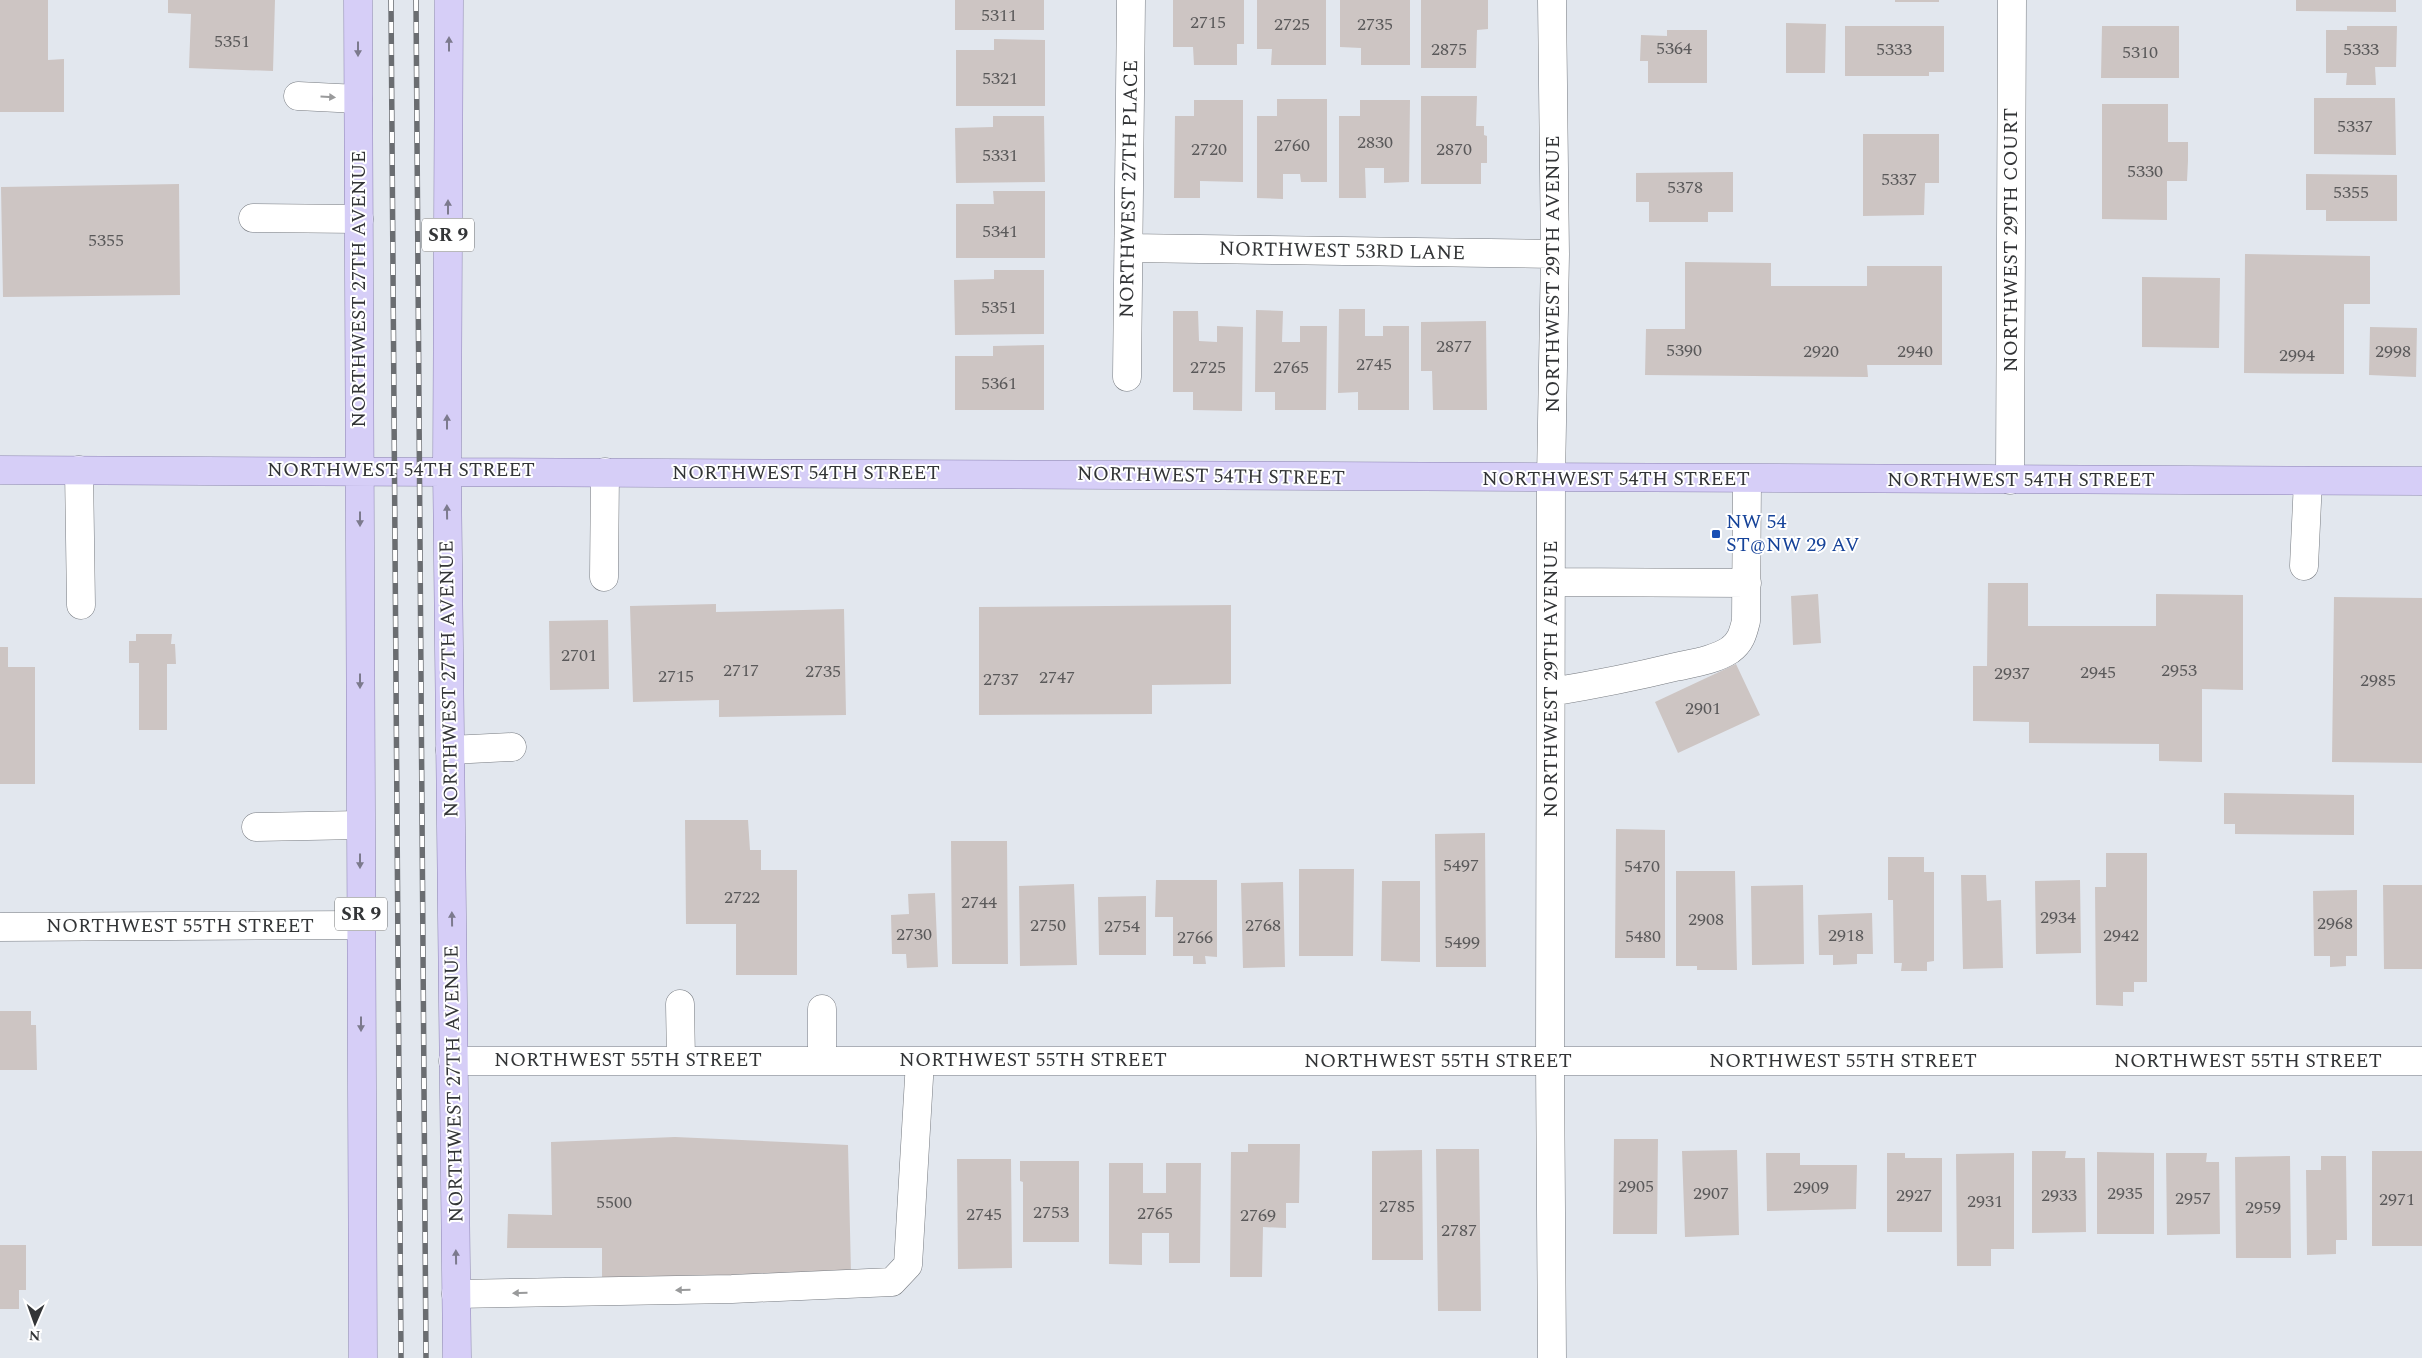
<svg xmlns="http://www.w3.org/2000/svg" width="2422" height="1358" viewBox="0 0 2422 1358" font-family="Spectral,serif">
<rect width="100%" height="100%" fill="#e2e7ee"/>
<path fill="#cdc5c3" d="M0 0H48V60L64 59V112H0Z
M168 0H275L273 71 189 68 191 14 168 13Z
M955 0H1044V30H955Z
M1173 0H1244V44H1237V65H1194L1193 47H1173Z
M1257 0H1326V65H1271L1272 49H1257Z
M1340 0H1410V65H1361V48L1340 47Z
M1421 0H1488V29L1477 30 1476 68H1421Z
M1895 0H1939V2H1895Z
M2296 0H2396V12L2296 11Z
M1786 23 1826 24 1825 73H1786Z
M1845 26H1944V72H1929V76H1845Z
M2102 26H2179V78H2101Z
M2347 26H2397L2396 67H2375L2376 85H2346L2347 73H2326V30H2347Z
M1667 30H1707V83H1648V61H1640L1641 35 1667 36Z
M994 39 1045 40V106H956V50H994Z
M1421 96H1477L1476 126H1484V135L1487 136V163H1481V184H1421Z
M2314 98H2395L2396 155 2314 154Z
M1277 99H1327V182H1301L1300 174H1283V199L1257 198V116H1277Z
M1194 100H1243V182L1200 181V198H1174L1175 116H1194Z
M1360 100H1410L1409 182 1384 183V168H1365L1366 198H1339V116H1360Z
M2102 104H2168V142H2188V161L2187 181H2167V220L2102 219Z
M993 116H1044L1045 182 956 183 955 128 993 127Z
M1863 134H1939V183H1925L1924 215 1863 216Z
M1733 172V212H1708V222H1649V202H1636V173Z
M2306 174 2397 175V221H2326V210H2306Z
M179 184 180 295 3 297 1 187Z
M993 191H1045V258H956V204H994Z
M2245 254 2370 256V304H2344V374L2244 373Z
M1685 262 1771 263V286H1867V266H1942V365H1867L1868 377 1645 375 1646 329H1685Z
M994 270H1044V334L955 335 954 280 994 279Z
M2142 277 2220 278 2219 348 2142 347Z
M1339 309H1365V336H1383V326H1409V410H1358V392L1338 393Z
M1256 310 1283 311 1282 342H1300V326H1327L1326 410H1275V392H1255Z
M1173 311H1198L1199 341 1217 342V326L1243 327 1242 411 1193 410V392H1173Z
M1486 321 1487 410H1433L1432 371H1421V322Z
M2370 327 2417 328 2416 377 2369 375Z
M1044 345V410H955V356H993V346Z
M1988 583H2028V626H2156V594L2243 595V690L2202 689V762L2159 761V744L2029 743V722L1973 721V666H1987Z
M1818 594 1821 643 1793 645 1791 596Z
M2334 597 2422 598V763L2332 762Z
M716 604V612L844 609 846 715 719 717V700L633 702 630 606Z
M1231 605V684L1152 685V714L979 715V607Z
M608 620 609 689 550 690 549 621Z
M136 634H172L171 644H175L176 664H167V730H139V663H129V641H136Z
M0 647H8V667H35V784H0Z
M1736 664 1760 715 1678 753 1655 702Z
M2224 793 2354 795V835L2235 834V824H2224Z
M685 820H748L750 850H761V870H797V975H736V924H686Z
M1616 829 1665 830V958H1615Z
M1485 833 1486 967H1436L1435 834Z
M951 841H1007L1008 964H952Z
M2106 853H2147V982H2134V992H2123V1006L2096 1005 2095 887H2106Z
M1888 857H1924V872H1934V961L1927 962V971H1901L1902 963H1894L1893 900H1888Z
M1299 869H1354L1353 956H1299Z
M1676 871H1735L1737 970H1697V966H1676Z
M1961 875H1986L1987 901 2001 900 2003 968 1963 969Z
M1156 880H1217V957L1205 956 1206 964H1193V956H1173V917H1155Z
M2080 880 2081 953 2036 954 2035 881Z
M1382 881H1420V962L1381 961Z
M1283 882 1285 967 1243 968 1241 883Z
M1074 884 1077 965 1020 966 1019 886Z
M1803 885 1804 964 1752 965 1751 886Z
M2383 885H2422V969H2384Z
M2357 890V956H2346V966L2330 967V956H2314L2313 891Z
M935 893 938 967 907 968 906 954H892L891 915 909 914 908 894Z
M1146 896V955H1099L1098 897Z
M1872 913 1873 954H1857V964L1833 965V955H1819L1818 915Z
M0 1011H31V1025H36L37 1070H0Z
M675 1137 848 1145 851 1273 602 1279V1248H507L508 1214 552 1215 551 1142Z
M1614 1139H1658L1657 1234H1613Z
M1248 1144H1300L1299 1203H1286V1228L1263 1227 1262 1277H1230L1231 1152H1248Z
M1436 1149H1479L1481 1311H1438Z
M1422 1150 1423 1260H1372V1151Z
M1737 1150 1739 1235 1685 1237 1682 1151Z
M2032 1151H2066L2065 1158H2085L2086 1232 2032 1233Z
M2372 1151H2422V1246H2372Z
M2097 1152 2154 1153V1234H2097Z
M1766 1153H1800V1165H1857L1856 1209 1767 1211Z
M1887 1153H1905V1158H1942V1232H1887Z
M2014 1153V1249H1991V1266H1957L1956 1154Z
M2166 1153H2207L2206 1162H2219L2220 1234 2167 1235Z
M2290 1156 2291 1258H2236L2235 1157Z
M2321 1156H2346L2347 1240H2336V1254L2307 1255 2306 1170H2321Z
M957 1159H1011L1012 1268 958 1269Z
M1020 1161H1079V1242H1023V1182L1020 1181Z
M1109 1163H1143V1193H1166V1163H1201L1200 1263H1169V1233H1142V1265L1109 1264Z
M0 1245H26V1290H19V1309H0Z"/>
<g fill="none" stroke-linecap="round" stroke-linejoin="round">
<g stroke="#777b81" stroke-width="29">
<path id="minor" d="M1552 0 1555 254 1551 479 1550 1061 1552 1358
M298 96 358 99
M253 218 359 219
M1129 248 1555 254
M1127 377 1131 0
M79 470 81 605
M2010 480 2012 0
M2304 566 2308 481
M604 577 605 472
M1551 582 1747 583
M1551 692C1593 685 1634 677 1675 667 1693 663 1715 660 1730 650 1741 642 1743 633 1746 621L1747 479
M450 750 512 747
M256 827 360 825
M0 927 361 925
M680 1004 681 1060
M822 1060V1009
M453 1061H2422
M456 1294 732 1289 892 1282 908 1265 920 1061"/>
</g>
<g stroke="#8b83b1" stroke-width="29">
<path id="major" d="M358 0 363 1358
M449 0 447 470 457 1358
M0 470 2422 481"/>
</g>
<use href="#minor" stroke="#fff" stroke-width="28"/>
<use href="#major" stroke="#d6cef7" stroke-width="28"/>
<g stroke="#6a6d71" stroke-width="5.5">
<path id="rail" d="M391 0 401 1358
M416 0 426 1358"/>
</g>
<use href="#rail" stroke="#fff" stroke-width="4" stroke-dasharray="11" stroke-linecap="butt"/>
</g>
<defs><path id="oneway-solid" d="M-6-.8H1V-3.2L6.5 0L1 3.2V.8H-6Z" transform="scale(1.25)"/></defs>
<g fill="#7c7a8d">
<use href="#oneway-solid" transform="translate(449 44) rotate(-90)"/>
<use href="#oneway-solid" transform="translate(358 49) rotate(90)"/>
<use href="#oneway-solid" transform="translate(448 207) rotate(-90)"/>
<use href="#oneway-solid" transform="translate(447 422) rotate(-90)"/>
<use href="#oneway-solid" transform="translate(447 512) rotate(-91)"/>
<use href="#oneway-solid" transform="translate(360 519) rotate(90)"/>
<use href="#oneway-solid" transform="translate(360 681) rotate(90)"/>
<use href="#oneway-solid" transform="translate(360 861) rotate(90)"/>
<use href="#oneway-solid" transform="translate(452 919) rotate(-91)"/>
<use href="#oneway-solid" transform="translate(361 1024) rotate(90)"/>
<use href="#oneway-solid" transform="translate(456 1257) rotate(-91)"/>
</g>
<g fill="#999a9b">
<use href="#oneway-solid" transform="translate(328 97) rotate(3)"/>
<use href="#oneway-solid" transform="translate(683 1290) rotate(179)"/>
<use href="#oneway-solid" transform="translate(520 1293) rotate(179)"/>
</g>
<rect fill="#1a4fb4" stroke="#fff" stroke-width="2" x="1711" y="529" width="10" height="10" rx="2.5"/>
<g text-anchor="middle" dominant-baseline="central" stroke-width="4" stroke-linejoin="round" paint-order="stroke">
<g font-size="18" fill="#5a595a">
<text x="999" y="15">5311</text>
<text x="1208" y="22">2715</text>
<text x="1292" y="24">2725</text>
<text x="1375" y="24">2735</text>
<text x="232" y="41">5351</text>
<text x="1674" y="48">5364</text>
<text x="1449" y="49">2875</text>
<text x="1894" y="49">5333</text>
<text x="2361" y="49">5333</text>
<text x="2140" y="52">5310</text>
<text x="1000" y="78">5321</text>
<text x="2355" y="126">5337</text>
<text x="1375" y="142">2830</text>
<text x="1292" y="145">2760</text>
<text x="1209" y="149">2720</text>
<text x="1454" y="149">2870</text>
<text x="1000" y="155">5331</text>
<text x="2145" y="171">5330</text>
<text x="1899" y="179">5337</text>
<text x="1685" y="187">5378</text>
<text x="2351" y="192">5355</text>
<text x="1000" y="231">5341</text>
<text x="106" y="240">5355</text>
<text x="999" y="307">5351</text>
<text x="1454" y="346">2877</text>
<text x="1684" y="350">5390</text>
<text x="1821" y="351">2920</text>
<text x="1915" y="351">2940</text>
<text x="2393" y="351">2998</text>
<text x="2297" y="355">2994</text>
<text x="1374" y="364">2745</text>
<text x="1208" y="367">2725</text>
<text x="1291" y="367">2765</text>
<text x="999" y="383">5361</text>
<text x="579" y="655">2701</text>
<text x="741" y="670">2717</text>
<text x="2179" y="670">2953</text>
<text x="823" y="671">2735</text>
<text x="2098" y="672">2945</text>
<text x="2012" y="673">2937</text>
<text x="676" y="676">2715</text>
<text x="1057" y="677">2747</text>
<text x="1001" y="679">2737</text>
<text x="2378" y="680">2985</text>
<text x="1703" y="708">2901</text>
<text x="1461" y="865">5497</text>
<text x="1642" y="866">5470</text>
<text x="742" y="897">2722</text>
<text x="979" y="902">2744</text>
<text x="2058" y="917">2934</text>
<text x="1706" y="919">2908</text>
<text x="2335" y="923">2968</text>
<text x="1048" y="925">2750</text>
<text x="1263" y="925">2768</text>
<text x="1122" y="926">2754</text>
<text x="914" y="934">2730</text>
<text x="1846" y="935">2918</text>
<text x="2121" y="935">2942</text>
<text x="1643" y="936">5480</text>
<text x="1195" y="937">2766</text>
<text x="1462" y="942">5499</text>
<text x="1636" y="1186">2905</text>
<text x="1811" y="1187">2909</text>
<text x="1711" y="1193">2907</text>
<text x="2125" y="1193">2935</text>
<text x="1914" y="1195">2927</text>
<text x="2059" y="1195">2933</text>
<text x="2193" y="1198">2957</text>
<text x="2397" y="1199">2971</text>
<text x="1985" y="1201">2931</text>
<text x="614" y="1202">5500</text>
<text x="1397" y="1206">2785</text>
<text x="2263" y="1207">2959</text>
<text x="1051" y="1212">2753</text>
<text x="1155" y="1213">2765</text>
<text x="984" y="1214">2745</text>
<text x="1258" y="1215">2769</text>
<text x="1459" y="1230">2787</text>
</g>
<g fill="#fff" stroke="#707273" stroke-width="1">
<rect x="422" y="218.5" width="52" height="33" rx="4"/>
<rect x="335" y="897.5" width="52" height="33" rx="4"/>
</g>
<g font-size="19" font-weight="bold" fill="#333537">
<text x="448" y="235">SR 9</text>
<text x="361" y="914">SR 9</text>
</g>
<g font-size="20" fill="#333537" stroke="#fff">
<text transform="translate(1129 189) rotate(-89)">NORTHWEST 27TH PLACE</text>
<text transform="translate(2011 240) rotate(-90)">NORTHWEST 29TH COURT</text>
<text transform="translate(1342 251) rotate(1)">NORTHWEST 53RD LANE</text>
<text transform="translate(1553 274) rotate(-90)">NORTHWEST 29TH AVENUE</text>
<text transform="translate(359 289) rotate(-90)">NORTHWEST 27TH AVENUE</text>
<text x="401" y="470">NORTHWEST 54TH STREET</text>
<text x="806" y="473">NORTHWEST 54TH STREET</text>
<text transform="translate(1211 476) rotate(1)">NORTHWEST 54TH STREET</text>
<text x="1616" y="479">NORTHWEST 54TH STREET</text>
<text x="2021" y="480">NORTHWEST 54TH STREET</text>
<text transform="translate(449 679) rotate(-91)">NORTHWEST 27TH AVENUE</text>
<text transform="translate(1551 679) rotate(-90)">NORTHWEST 29TH AVENUE</text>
<text x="180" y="926">NORTHWEST 55TH STREET</text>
<text x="628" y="1060">NORTHWEST 55TH STREET</text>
<text x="1033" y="1060">NORTHWEST 55TH STREET</text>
<text x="1438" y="1061">NORTHWEST 55TH STREET</text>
<text x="1843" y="1061">NORTHWEST 55TH STREET</text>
<text x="2248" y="1061">NORTHWEST 55TH STREET</text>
<text transform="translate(454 1084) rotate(-91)">NORTHWEST 27TH AVENUE</text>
</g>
<g font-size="20" fill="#164399" stroke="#fff" text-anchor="start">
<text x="1726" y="522">NW 54<tspan x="1726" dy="23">ST@NW 29 AV</tspan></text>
</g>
</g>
<g transform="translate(35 1323) rotate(182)" stroke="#ffffff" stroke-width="4" paint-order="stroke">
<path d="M0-4L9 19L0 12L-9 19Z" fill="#333537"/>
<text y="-8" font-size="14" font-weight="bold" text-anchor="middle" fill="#333537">N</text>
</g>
</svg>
